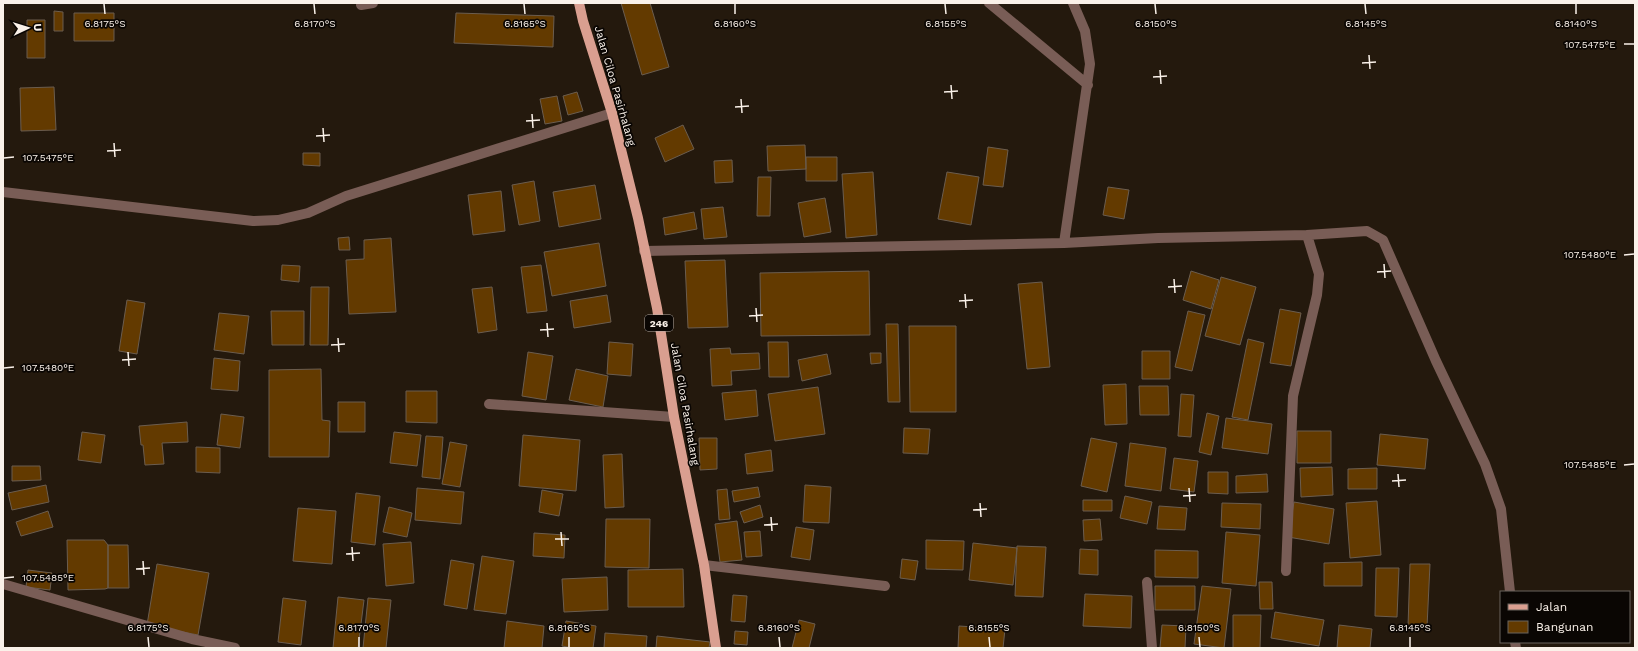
<svg xmlns="http://www.w3.org/2000/svg" width="1638" height="651" viewBox="0 0 1638 651" font-family="'Work Sans',sans-serif">
<rect width="100%" height="100%" fill="#24190d"/>
<path fill="#633a00" stroke="#6b5d4f" d="M621 3H650L669 67 642 75Z
M54 11 63 12V31H54Z
M74 13H114V41H74Z
M456 13 554 16 553 47 454 43Z
M27 20H45V58H27Z
M54 87 56 130 21 131 20 88Z
M577 92 583 111 568 115 563 96Z
M557 96 562 121 545 124 540 99Z
M683 125 694 149 665 162 655 138Z
M805 145 806 169 768 171 767 146Z
M988 147 1008 150 1003 187 983 185Z
M303 153H320V166L303 165Z
M806 157H837V181H806Z
M732 160 733 182 715 183 714 161Z
M873 172 877 235 846 238 842 174Z
M947 172 979 177 971 225 938 219Z
M758 177H771L770 216H757Z
M534 181 540 221 519 225 512 185Z
M595 185 601 219 559 227 553 192Z
M1108 187 1129 190 1124 219 1103 215Z
M501 191 505 231 473 235 468 195Z
M825 198 831 232 804 237 798 203Z
M723 207 727 237 704 239 701 209Z
M694 212 697 229 665 235 663 218Z
M349 237 350 250H339L338 238Z
M391 238 396 312 349 314 346 260 364 259V240Z
M599 243 606 286 552 296 544 252Z
M725 260 728 327 688 328 685 261Z
M282 265 300 266 299 282 281 280Z
M541 265 547 311 527 313 521 267Z
M869 271 870 335 761 336 760 273Z
M1191 271 1219 280 1211 309 1183 300Z
M1221 277 1256 287 1240 345 1205 336Z
M1042 282 1050 367 1027 369 1018 284Z
M311 287H329L328 345H310Z
M492 287 497 330 478 333 472 289Z
M607 295 611 322 574 328 570 301Z
M127 300 145 303 137 354 119 351Z
M1280 309 1301 313 1291 366 1270 363Z
M271 311H304V345H272Z
M1188 311 1205 315 1192 371 1175 367Z
M219 313 249 316 244 354 214 350Z
M886 324H898L900 402H888Z
M909 326H956V412H910Z
M1248 339 1264 343 1248 420 1232 417Z
M609 342 633 344 631 376 607 374Z
M768 342H788L789 377H769Z
M730 348 731 354 759 353 760 369 731 371 732 385 712 386 710 349Z
M1142 351H1170V379H1142Z
M528 352 553 356 546 400 522 396Z
M870 353H881V363L871 364Z
M827 354 831 374 802 381 798 360Z
M214 358 240 361 238 391 211 389Z
M321 369 322 420 330 421 329 457H269V370Z
M576 369 608 376 603 407 569 400Z
M1126 384 1127 424 1105 425 1103 385Z
M1139 386H1168L1169 415H1140Z
M818 387 825 434 775 441 768 394Z
M756 390 758 416 725 420 722 393Z
M406 391H437V423L406 422Z
M1181 394 1194 395 1191 437 1178 436Z
M338 402H365V432H338Z
M1207 413 1219 416 1211 455 1199 452Z
M221 414 244 417 240 448 217 445Z
M1226 418 1272 424 1268 454 1222 448Z
M187 422 188 442 162 443 164 464 145 465 143 445H141L139 426Z
M904 428 930 429 928 454 903 453Z
M1297 431H1331V463H1297Z
M82 432 105 435 101 463 78 460Z
M394 432 421 435 417 466 390 463Z
M1380 434 1428 439 1425 469 1377 465Z
M523 435 580 440 576 491 519 486Z
M426 436 443 437 440 479 422 477Z
M699 438H717V469L700 470Z
M1091 438 1117 443 1107 492 1081 486Z
M450 442 467 445 460 487 442 484Z
M1130 443 1166 448 1161 491 1125 486Z
M196 447 220 448V473L196 472Z
M771 450 773 471 747 474 745 454Z
M622 454 624 507 605 508 603 455Z
M1174 458 1198 461 1194 492 1170 489Z
M12 466H40L41 480 12 481Z
M1332 467 1333 495 1301 497 1300 468Z
M1377 468V489H1348V469Z
M1208 472H1228V494L1208 493Z
M1267 474 1268 492 1236 493V476Z
M46 485 49 502 12 510 8 493Z
M805 485 831 487 829 523 803 522Z
M758 487 760 497 734 502 732 491Z
M417 488 464 492 461 524 415 520Z
M727 489 730 519 719 520 717 490Z
M542 490 563 494 559 516 539 512Z
M356 493 380 496 375 545 351 542Z
M1125 496 1152 502 1147 524 1120 518Z
M1083 500H1112V511H1083Z
M1377 501 1381 555 1350 558 1346 503Z
M1294 502 1334 509 1329 544 1288 537Z
M1222 503 1261 504 1260 529 1221 527Z
M760 505 763 517 744 523 740 512Z
M1159 506 1187 508 1185 530 1157 529Z
M389 507 412 513 407 537 383 532Z
M298 508 336 511 332 564 293 561Z
M48 511 53 527 21 536 16 522Z
M606 519H650L649 568 605 567Z
M1100 519 1102 540 1084 541 1083 520Z
M737 521 742 560 720 562 715 524Z
M796 527 814 530 810 560 791 557Z
M760 531 762 556 746 557 744 532Z
M1226 532 1260 535 1256 586 1222 583Z
M534 533 565 535 564 558 533 556Z
M67 540H104L108 545V588L105 589 68 590Z
M926 540 964 541 963 570 926 569Z
M411 542 414 583 386 586 383 544Z
M973 543 1017 548 1013 585 969 580Z
M108 545H128L129 588H108Z
M1017 546 1046 547 1043 597 1015 596Z
M1080 549 1098 550V575L1079 574Z
M1155 550 1198 551V578L1155 577Z
M482 556 514 561 506 614 474 610Z
M902 559 918 561 915 580 900 578Z
M451 560 474 564 467 609 444 605Z
M1362 562V586H1324V563Z
M157 564 209 573 198 635 147 625Z
M1410 564H1430L1427 627H1408Z
M1376 568H1399L1397 617 1375 616Z
M683 569 684 607H628V570Z
M28 570 52 573 50 590 26 587Z
M607 577 608 610 564 612 562 579Z
M1259 582H1272L1273 609H1260Z
M1155 586H1195V610H1155Z
M1202 586 1231 589 1224 648 1194 644Z
M1085 594 1132 596 1131 628 1083 626Z
M733 595 747 596 745 622 731 621Z
M338 597 364 600 358 648H333Z
M283 598 306 601 301 645 278 642Z
M368 598 391 600 386 648H363Z
M1275 612 1324 620 1319 646 1271 638Z
M1233 615H1261L1260 648H1233Z
M799 620 815 624 809 648H792Z
M507 621 544 626 542 648H504Z
M566 621 596 626 593 648H573L562 646Z
M1162 625 1186 626 1185 648H1160Z
M1339 625 1372 629 1370 648H1337Z
M959 626 1005 629 1003 648H958Z
M735 631 748 632 747 645 734 644Z
M605 633 647 636 646 648H604Z
M657 636 710 642 709 648H656Z"/>
<g fill="none" stroke-linecap="round" stroke-linejoin="round">
<path stroke="#795d56" stroke-width="10" d="M989 3 1088 85
M361 5 373 3
M3 192 253 221 278 220 308 213 346 196 612 113
M1307 235 1367 231 1383 240 1436 361 1485 464 1501 509 1510 592
M1064 243 1090 64 1085 31 1073 3
M644 251 1064 243 1158 238 1307 235 1319 274 1317 295 1293 396 1286 571
M489 404 674 417
M704 565 885 586
M1147 582 1152 648
M3 584 192 639 235 648
M1515 642 1516 648"/>
<path stroke="#da9f90" stroke-width="10" d="M579 3 583 21 612 113 638 218 657 308 674 417 704 565 716 648"/>
</g>
<path fill="none" stroke="#faf1e9" stroke-width="1.5" d="M104 4 105 14M314 4 315 14M524 4 525 14M735 4V14M945 4 946 14M1155 4 1156 14M1365 4 1366 14M1576 4V14M1624 44H1634M1369 55 1370 69M1362 63 1376 62M1160 70 1161 84M1153 77 1167 76M951 85 952 99M944 92 958 91M741 99 742 113M735 107 749 106M532 114 533 128M526 121 540 120M323 128 324 142M316 136 330 135M114 143 115 157M107 151 121 150M4 158 14 157M1624 255 1634 254M1384 264 1385 278M1377 272 1391 271M1174 279 1175 293M1168 287 1182 286M965 294 966 308M959 301 973 300M756 308 757 322M749 316 763 315M547 323 548 337M540 330 554 329M338 338 339 352M331 345 345 344M128 352 129 366M122 360 136 359M4 368 14 367M1624 465 1634 464M1398 474 1399 487M1392 481 1406 480M1189 488 1190 502M1183 496 1196 495M980 503 981 517M973 510 987 509M771 517 772 531M764 525 778 524M561 532 562 546M555 539H569M352 547 353 561M346 554 360 553M143 561 144 575M136 569 150 568M4 578 14 577M148 637 149 647M359 637V647M569 637V647M779 637 780 647M989 637 990 647M1199 637 1200 647M1410 637V647"/>
<g text-anchor="middle" dominant-baseline="central" stroke-width="3.5" stroke-linejoin="round" paint-order="stroke">
<rect fill="#0a0603" stroke="#b2aaa4" stroke-width="1" x="645" y="315" width="28" height="16" rx="3"/>
<g font-size="10" font-weight="bold" fill="#faf1e9">
<text x="659" y="323">246</text>
</g>
<g font-size="11" fill="#faf1e9" stroke="#0a0603">
<text transform="translate(615 86) rotate(74)">Jalan Ciloa Pasirhalang</text>
<text transform="translate(685 404) rotate(80)">Jalan Ciloa Pasirhalang</text>
</g>
</g>
<g font-size="10" text-anchor="middle" fill="#faf1e9" stroke="#0a0603" stroke-width="3.5" stroke-linejoin="round" paint-order="stroke">
<text x="105" y="27">6.8175°S</text>
<text x="315" y="27">6.8170°S</text>
<text x="525" y="27">6.8165°S</text>
<text x="735" y="27">6.8160°S</text>
<text x="946" y="27">6.8155°S</text>
<text x="1156" y="27">6.8150°S</text>
<text x="1366" y="27">6.8145°S</text>
<text x="1576" y="27">6.8140°S</text>
<text x="1590" y="48">107.5475°E</text>
<text x="48" y="161">107.5475°E</text>
<text x="1590" y="258">107.5480°E</text>
<text x="48" y="371">107.5480°E</text>
<text x="1590" y="468">107.5485°E</text>
<text x="48" y="581">107.5485°E</text>
<text x="148" y="631">6.8175°S</text>
<text x="359" y="631">6.8170°S</text>
<text x="569" y="631">6.8165°S</text>
<text x="779" y="631">6.8160°S</text>
<text x="989" y="631">6.8155°S</text>
<text x="1199" y="631">6.8150°S</text>
<text x="1410" y="631">6.8145°S</text>
</g>
<rect width="1638" height="651" fill="none" stroke="#faf1e9" stroke-width="8"/>
<rect x="1500" y="591" width="130" height="52" fill="#0a0603" stroke="#6a645f"/>
<rect x="1508" y="604" width="20" height="6" fill="#da9f90" stroke="#6a645f"/>
<text x="1536" y="611" font-size="12" fill="#faf1e9">Jalan</text>
<rect x="1508" y="621" width="20" height="12" fill="#633a00" stroke="#6a645f"/>
<text x="1536" y="631" font-size="12" fill="#faf1e9">Bangunan</text>
<g transform="translate(28 28) rotate(86)" stroke="#0a0603" stroke-width="3" paint-order="stroke">
<path d="M0-3L7 15L0 10L-7 15Z" fill="#faf1e9"/>
<text y="-6" font-size="11" font-weight="bold" text-anchor="middle" fill="#faf1e9">U</text>
</g>
</svg>
